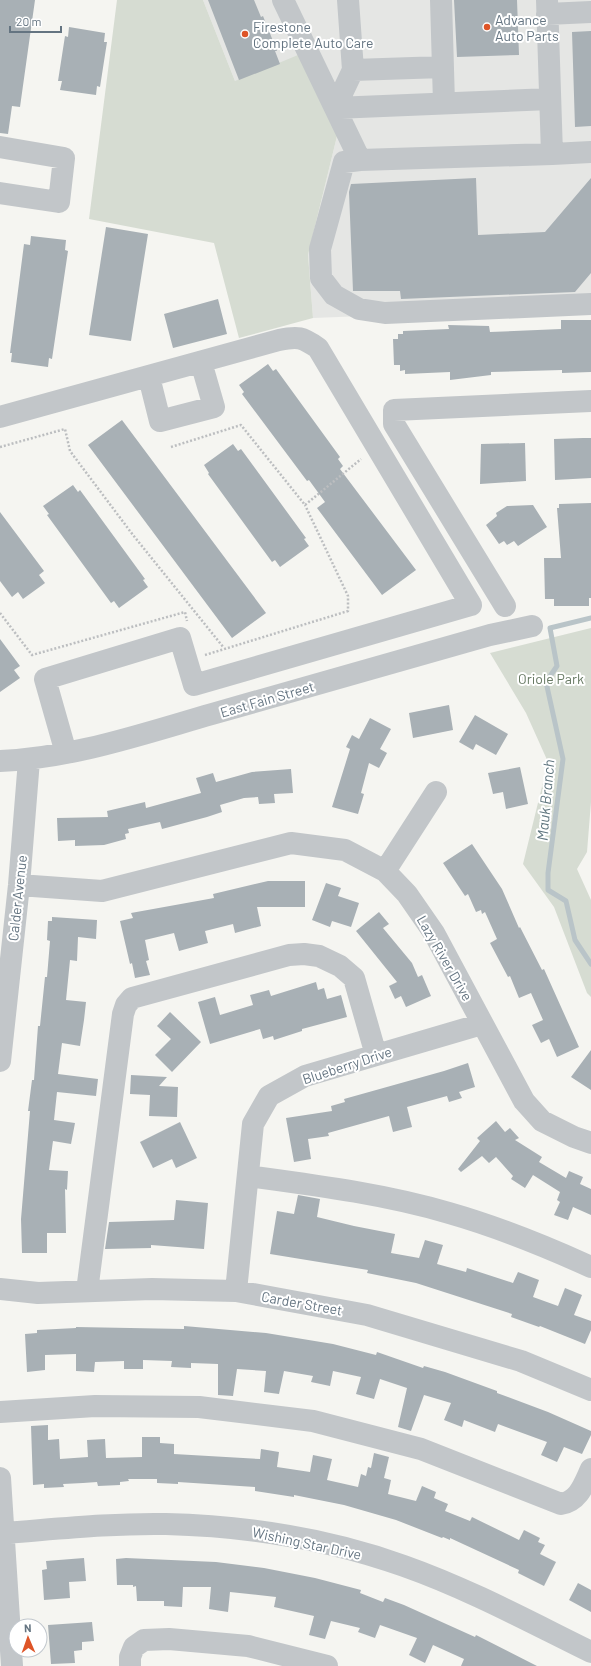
<svg xmlns="http://www.w3.org/2000/svg" width="591" height="1666" viewBox="0 0 591 1666" font-family="Barlow,sans-serif">
<rect width="100%" height="100%" fill="#f5f5f1"/>
<path fill="#e5e6e4" d="M203 0H591V307L313 318 308 255 338 132 235 81Z"/>
<path fill="#d6dcd2" d="M117 0H203L235 81 298 55 338 132 308 255 313 318 239 338 214 243 89 219Z
M591 628V802L587 852 577 869 591 900V997L587 993 554 907 523 864 548 762 526 713 490 653Z"/>
<g fill="none" stroke-linecap="round" stroke-linejoin="round">
<path stroke="#b9c4c8" stroke-width="5" d="M591 618 550 628 557 666 546 682 563 759 548 873V890L566 901 575 940 591 964"/>
</g>
<path fill="#a8b0b5" d="M0 0H35L20 107 12 106 8 134 0 133Z
M208 0H254L261 17 263 16 277 51H275L280 64 239 80Z
M454 0H517L519 55 457 57Z
M69 27 105 33 104 42H107L100 87 97 86 96 95 60 90 62 81H58L65 36 68 37Z
M591 31V126L575 127 572 32Z
M476 178 478 235 545 232 591 178V273L575 292 401 299 400 291H353L349 192 351 184Z
M106 227 148 234 131 341 89 335Z
M31 236 66 240 65 250 68 251 52 359 49 358 48 367 11 362 12 353H10L24 244 30 245Z
M218 299 227 334 173 348 164 314Z
M561 320H591V372L562 373V370L491 372V375L450 380V372L405 374V370L400 371V365H394L393 339H398V334H403V331L449 329 448 325 489 326 490 332 561 329Z
M268 364 273 371 276 369 340 457 338 459 343 466 340 469 416 570 382 595 317 508 325 502 309 480 307 481 242 394 244 392 239 385Z
M122 420 266 613 232 638 88 445Z
M583 438H591V478L555 480 554 439Z
M525 443 526 481 480 484 481 444Z
M233 444 238 451 241 449 306 538 304 539 309 546 280 567 275 560 272 562 208 474 209 473 204 465Z
M73 485 78 492 80 490 145 579 143 580 148 587 119 608 114 601 111 603 47 515 49 514 43 506Z
M591 503V598H589V606H554V599H545L544 558H561L557 508H559V504Z
M533 505 547 527 518 546 514 541 507 545 504 541 499 544 486 525 497 516 496 513 507 506Z
M0 512 44 571 39 575 45 583 23 599 18 592 12 597 0 581Z
M0 639 20 666 14 670 20 678 0 692Z
M449 705 453 730 413 738 409 713Z
M475 715 508 734 496 755 476 744 473 750 459 742Z
M370 718 391 729 380 749 387 753 379 768 369 763 361 793 364 794 358 814 332 807 350 749 346 747 352 735 359 739Z
M520 767 528 804 506 809 503 792 493 794 488 773Z
M291 769 293 793 274 794 275 803 259 804 258 797 244 798 220 805 222 812 207 817 162 829 160 822 128 829 129 833 125 834 126 839 104 845 75 846V840L58 841 57 818 108 817 107 811 145 802 146 808 201 793 196 778 213 773 216 782 252 772Z
M472 844 502 889 519 928 520 927 542 970 544 969 579 1047 557 1057 549 1039 541 1043 532 1025 543 1020 531 993 519 998 510 976 508 977 490 943 497 939 485 912 482 914 481 910 476 912 468 894 465 896 443 863Z
M268 881H305V907H257L261 926 235 933 233 924 205 931 208 943 179 951 174 933 145 940 149 960 146 961 150 975 135 978 132 963 130 964 120 921 133 918 131 913 214 898 213 894Z
M326 883 341 888 338 896 359 903 351 927 332 921 330 927 312 920Z
M379 912 389 924 383 928 412 963 418 977 422 975 431 996 406 1007 401 996 395 999 389 986 397 982 356 931Z
M52 917 97 920 96 939 78 937 77 961 70 960 66 1000 86 1002 84 1020 80 1046 62 1043 58 1074 98 1079 96 1096 57 1092 54 1120 75 1123 71 1144 53 1141 49 1170 68 1171 67 1190 65 1189 66 1233H47V1253H22L21 1219 30 1111H28L32 1080H34L38 1026H40L45 977H47L50 941 47 940 48 921H52Z
M316 982 318 990 324 988 327 999 341 995 347 1017 302 1029V1031L274 1040 273 1036 263 1039 260 1029 210 1044 198 1002 215 997 220 1015 253 1005 250 995 269 990 271 996Z
M170 1012 201 1042 172 1072 155 1055 171 1039 157 1026Z
M591 1050V1090L571 1077Z
M468 1063 475 1087 459 1092 462 1098 449 1102 447 1096 407 1107 412 1127 393 1132 389 1116 328 1133 329 1136 308 1139 311 1159 294 1162 286 1118 332 1111 331 1106 345 1102 344 1099 444 1071Z
M131 1075 167 1077 159 1086 178 1087 177 1117 149 1116 150 1095 130 1094Z
M496 1121 505 1132 510 1128 519 1138 515 1140 542 1157 539 1162 566 1178 569 1171 583 1177 580 1184 591 1189V1215L573 1207 568 1220 554 1215 560 1202 557 1200 560 1192 533 1175 525 1188 511 1179 513 1176 496 1157 489 1163 482 1156 461 1172 458 1169 480 1141 477 1138Z
M180 1122 197 1158 176 1168 172 1159 153 1168 140 1142Z
M298 1195 320 1199 317 1217 354 1226 395 1234 391 1253 419 1258 425 1240 443 1245 437 1264 466 1272 467 1268 513 1283 518 1272 539 1280 533 1297 558 1306 565 1288 582 1295 574 1315 591 1321V1330L585 1344 540 1326 539 1327 511 1317 512 1314 416 1283 367 1273 368 1270 270 1254 277 1211 294 1214Z
M176 1200 208 1203 204 1249 151 1245V1248L105 1249 109 1222 174 1220Z
M184 1326 266 1333 333 1344 376 1355 377 1352 423 1368 424 1366 445 1372 497 1391V1393L548 1412 591 1431V1435L582 1454 564 1447 557 1462 541 1455 547 1442 498 1424 495 1432 464 1420 462 1427 444 1420 451 1403 424 1395 411 1431 398 1427 407 1388 380 1379 374 1399 356 1394 361 1377 333 1371 330 1386 311 1382 313 1376 284 1371 279 1394 264 1392 266 1371 237 1369 233 1396 218 1395V1364L191 1363V1368L171 1367 172 1361 143 1360V1369H124V1361L95 1362 94 1372 76 1371V1354L45 1355V1370L27 1372 25 1334 37 1333V1330L76 1328V1327L184 1329Z
M48 1425V1440L59 1439 60 1459 88 1457 87 1440 105 1439 106 1458 142 1457V1437H160V1443L174 1444V1454L260 1459 261 1449 279 1452 277 1467 310 1472 313 1455 332 1459 327 1480 358 1487 361 1474 366 1476 368 1467 371 1468 374 1453 389 1457 384 1478 391 1480 388 1494 416 1501 422 1486 436 1492 434 1498 448 1504 445 1511 470 1521 472 1517 519 1540 524 1530 540 1538 538 1542 545 1545 540 1554 556 1562 544 1586 518 1573 519 1570 450 1538V1540L443 1537 442 1538 396 1520 344 1505 294 1495V1497L255 1491V1487L178 1482V1484L157 1483V1479H128L129 1481 120 1482V1485L98 1486 97 1482 83 1483 63 1484 64 1487 44 1488V1484L33 1485 31 1426Z
M84 1558 86 1581 69 1582 70 1598 44 1600 42 1570 47 1569 46 1561Z
M126 1558 216 1562 264 1568 315 1578 361 1590 360 1593 383 1602 385 1598 404 1605 475 1637 476 1635 537 1666H461L464 1659 433 1645 425 1663 409 1655 417 1638 380 1625 375 1638 358 1632 360 1628 331 1621 325 1639 309 1635 314 1616 274 1607 276 1597 230 1592 228 1612 209 1609 211 1587H183L182 1607 164 1606V1601H137L136 1586 133 1587V1585H117L116 1559Z
M578 1583 591 1590V1612L569 1600Z
M92 1622 94 1641 82 1642V1650L74 1651 75 1663 51 1664 48 1625Z"/>
<g fill="none" stroke-linecap="round" stroke-linejoin="round">
<path stroke="#bcbec0" stroke-width="2.5" stroke-dasharray="2 2" stroke-linecap="butt" d="M0 447 65 429 70 451 133 535 224 648
M171 447 241 425 305 505 361 459
M0 613 32 655 185 612 187 621
M205 655 348 611V596L305 505"/>
<path stroke="#c2c6c9" stroke-width="22" d="M283 0 360 160 552 154
M348 0 353 70 335 108 550 99
M441 0 444 103
M547 0 552 154 591 152
M547 14 591 12
M353 70 443 67
M0 147 64 158 59 202 0 193
M360 160 344 162 320 249 321 278 334 295 359 309 385 313 591 304
M149 377 160 421 214 407 201 362
M0 417 279 340C298 336 302 337 318 348L471 605 194 685 180 638 45 679 66 753
M505 606 394 424V410L591 401
M0 761C73 758 142 734 212 714 304 688 397 662 490 635L532 626
M385 871 436 792
M19 885 102 891 291 843 345 850 385 871 407 894 434 933 524 1101 542 1121 574 1137 591 1143
M0 1061 19 885 29 760
M248 1176C314 1185 385 1194 449 1213 498 1227 545 1246 591 1267
M0 1289 38 1293 152 1289 236 1291 367 1315 521 1361 591 1390
M87 1291 123 1014 126 1005 132 998 289 955 304 954 319 956 340 966 354 978 376 1055
M236 1291 253 1124 269 1096 305 1076 482 1024
M0 1412 95 1406 199 1407 313 1421 421 1449 561 1504C579 1501 584 1484 591 1469
M0 1478 12 1666
M3 1533C57 1529 111 1523 166 1524 245 1526 329 1539 404 1566 469 1589 530 1622 591 1652
M130 1666V1657L134 1647 144 1640 169 1639 248 1646 327 1666"/>
</g>
<g fill="#de5427" stroke="#fff" stroke-width="1.5">
<circle cx="487" cy="27" r="4"/>
<circle cx="245" cy="34" r="4"/>
</g>
<g text-anchor="middle" dominant-baseline="central" stroke-width="4" stroke-linejoin="round" paint-order="stroke">
<g font-size="14" fill="#647481" stroke="#fff" text-anchor="start">
<text x="495" y="19">Advance<tspan x="495" dy="16">Auto Parts</tspan></text>
<text x="253" y="26">Firestone<tspan x="253" dy="16">Complete Auto Care</tspan></text>
</g>
<g font-size="14" fill="#677963" stroke="#fff">
<text x="551" y="678">Oriole Park</text>
</g>
<g font-size="14" fill="#647481" stroke="#fff">
<text transform="translate(267 699) rotate(-16)">East Fain Street</text>
<text transform="translate(17 898) rotate(-84)">Calder Avenue</text>
<text transform="translate(445 958) rotate(60)">Lazy River Drive</text>
<text transform="translate(347 1065) rotate(-18)">Blueberry Drive</text>
<text transform="translate(302 1303) rotate(10)">Carder Street</text>
<text transform="translate(307 1543) rotate(12)">Wishing Star Drive</text>
</g>
<g font-size="15" font-style="italic" fill="#60767f" stroke="#fff">
<text transform="translate(545 800) rotate(-85)">Mauk Branch</text>
</g>
</g>
<g transform="translate(28 1638) rotate(358)"><circle r="19" fill="#ffffff" stroke="#c1c7cd"/>
<path d="M0-3L7 15L0 10L-7 15Z" fill="#de5427"/>
<text y="-6" font-size="11" font-weight="bold" text-anchor="middle" fill="#647481">N</text>
</g>
<path d="M10 26v6h51v-6" fill="none" stroke="#647481" stroke-width="2"/>
<text x="16" y="26" font-size="12" fill="#647481" stroke="#ffffff" stroke-width="3" paint-order="stroke">20 m</text>
</svg>
